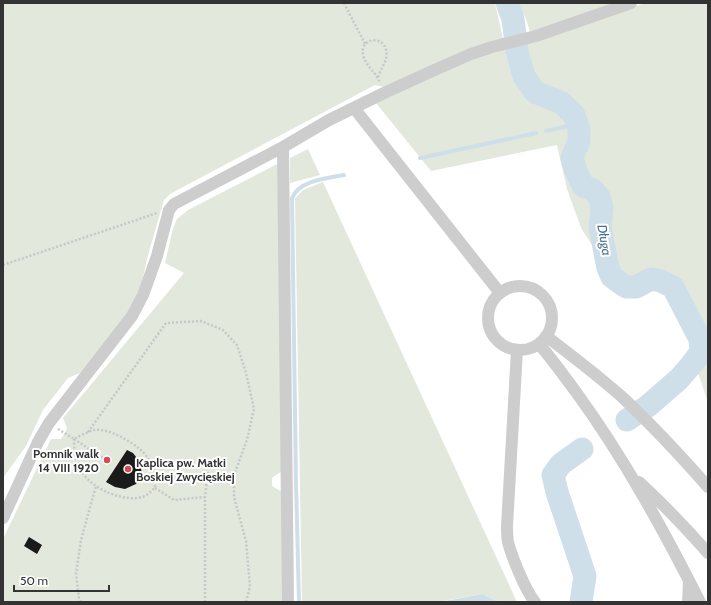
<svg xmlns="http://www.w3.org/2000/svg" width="711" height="605" viewBox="0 0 711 605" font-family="Cabin,sans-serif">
<rect width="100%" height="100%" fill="#fff"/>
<path fill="#e3e8dd" d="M3 3H495L503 39 384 87 375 85 170 194 164 200 148 255 140 290 126 315 80 373 68 378 43 410 26 446 3 478Z
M514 3H618L530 32 525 16Z
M645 3H708V347V338L689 298 678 281 666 274 652 272 634 281 625 279 618 272 612 253 609 230 607 201 602 190 584 173 580 164V155L586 141 585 124 583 117 573 104 561 95 536 84 528 71 524 56V43L544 38Z
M506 46 514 63 524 86 529 95 547 107 563 114 571 123 574 134 573 143 568 154 571 174 582 193 591 198 595 206 594 232 598 254 581 228 567 189 557 145 431 171 376 103 414 84Z
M308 149 320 175 290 183V158Z
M279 163 282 471 272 478V486L282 492V602H3V539L51 439H61L65 433 67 428 63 418 184 273 165 263 173 228 177 219 188 210Z
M323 182 517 602H499L482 594 438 602H302L295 198 303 190Z
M708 355V402L697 370Z"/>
<path fill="#cfdfe9" d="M482 594 499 602H440Z"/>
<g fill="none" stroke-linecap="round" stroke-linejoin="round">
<path stroke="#cfdfe9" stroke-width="4" d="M546 131 577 124
M420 158 536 133
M299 602 296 483 292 198C299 180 328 178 344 175"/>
<path stroke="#cfdfe9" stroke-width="23" d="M507 3 513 19 517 51 524 76 535 92 562 103 574 115 579 129V141L572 158 576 171 583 186 593 190 599 197 602 208 600 227 608 268 612 277 626 287H636L651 279 661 281 673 287 700 339 701 352 692 364 679 379 648 406 627 420
M581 602 585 576 557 492 553 475 561 464 582 449"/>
</g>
<path fill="#1a1a1a" d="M127 450 133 453 140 462 142 475 136 484 125 489 115 487 106 482Z
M29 537 42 545 37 554 24 546Z"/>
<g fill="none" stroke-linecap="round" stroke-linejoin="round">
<path stroke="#c7c7c7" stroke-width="2.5" stroke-dasharray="2 2" stroke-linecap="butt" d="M344 3 365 44
M378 77C380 71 384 65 386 59 391 34 359 36 363 54 365 66 376 72 380 83
M3 265 157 213
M58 429 74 439C80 436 87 432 94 430 104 429 114 433 123 438 146 451 155 461 155 488 152 490 149 494 145 496 126 504 92 489 82 472 76 461 74 451 74 439
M88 432 166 323 201 321 223 330 237 345 246 373 254 409 247 440 234 475V497L246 541 250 587 246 602
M74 439 103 458
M155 488 174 500 205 497
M81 602 79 598 76 574 81 540 96 486
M205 602V497L208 471"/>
<path stroke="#cdcdcd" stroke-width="12" d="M354 108 500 293
M283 147 288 602
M488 318a32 32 0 1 1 64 0a32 32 0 1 1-64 0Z
M546 336C571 355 597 375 621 396 652 425 680 455 708 487
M539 344C552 359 564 376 576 392 624 458 663 529 700 602
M517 350 507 526C507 531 507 537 508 542 512 557 525 590 535 602
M639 482C663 504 686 528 708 553
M3 518 38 442 49 423 132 316 143 295 157 256 169 210 174 204 283 147 329 120 384 93 430 72 471 54 492 47 536 36 631 3
M688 602 689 581"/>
</g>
<g fill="#d34b56" stroke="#fff" stroke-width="1.5">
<circle cx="107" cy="460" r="4"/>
<circle cx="128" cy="469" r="4"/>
</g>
<g text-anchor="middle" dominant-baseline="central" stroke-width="4" stroke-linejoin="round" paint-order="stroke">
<g font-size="12" font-weight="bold" fill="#333" stroke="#fff" text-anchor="end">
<text x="99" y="453">Pomnik walk<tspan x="99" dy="14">14 VIII 1920</tspan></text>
<text x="136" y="462" text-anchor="start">Kaplica pw. Matki<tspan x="136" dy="14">Boskiej Zwycięskiej</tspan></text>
</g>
<g font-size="13" font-style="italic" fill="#48738d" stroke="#fff">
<text transform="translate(605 240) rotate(80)">Długa</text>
</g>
</g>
<rect width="711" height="605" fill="none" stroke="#333333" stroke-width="8"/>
<path d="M14 585v6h95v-6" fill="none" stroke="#333333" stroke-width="2"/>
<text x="20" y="585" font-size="12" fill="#333333" stroke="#ffffff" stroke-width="3" paint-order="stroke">50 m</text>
</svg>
